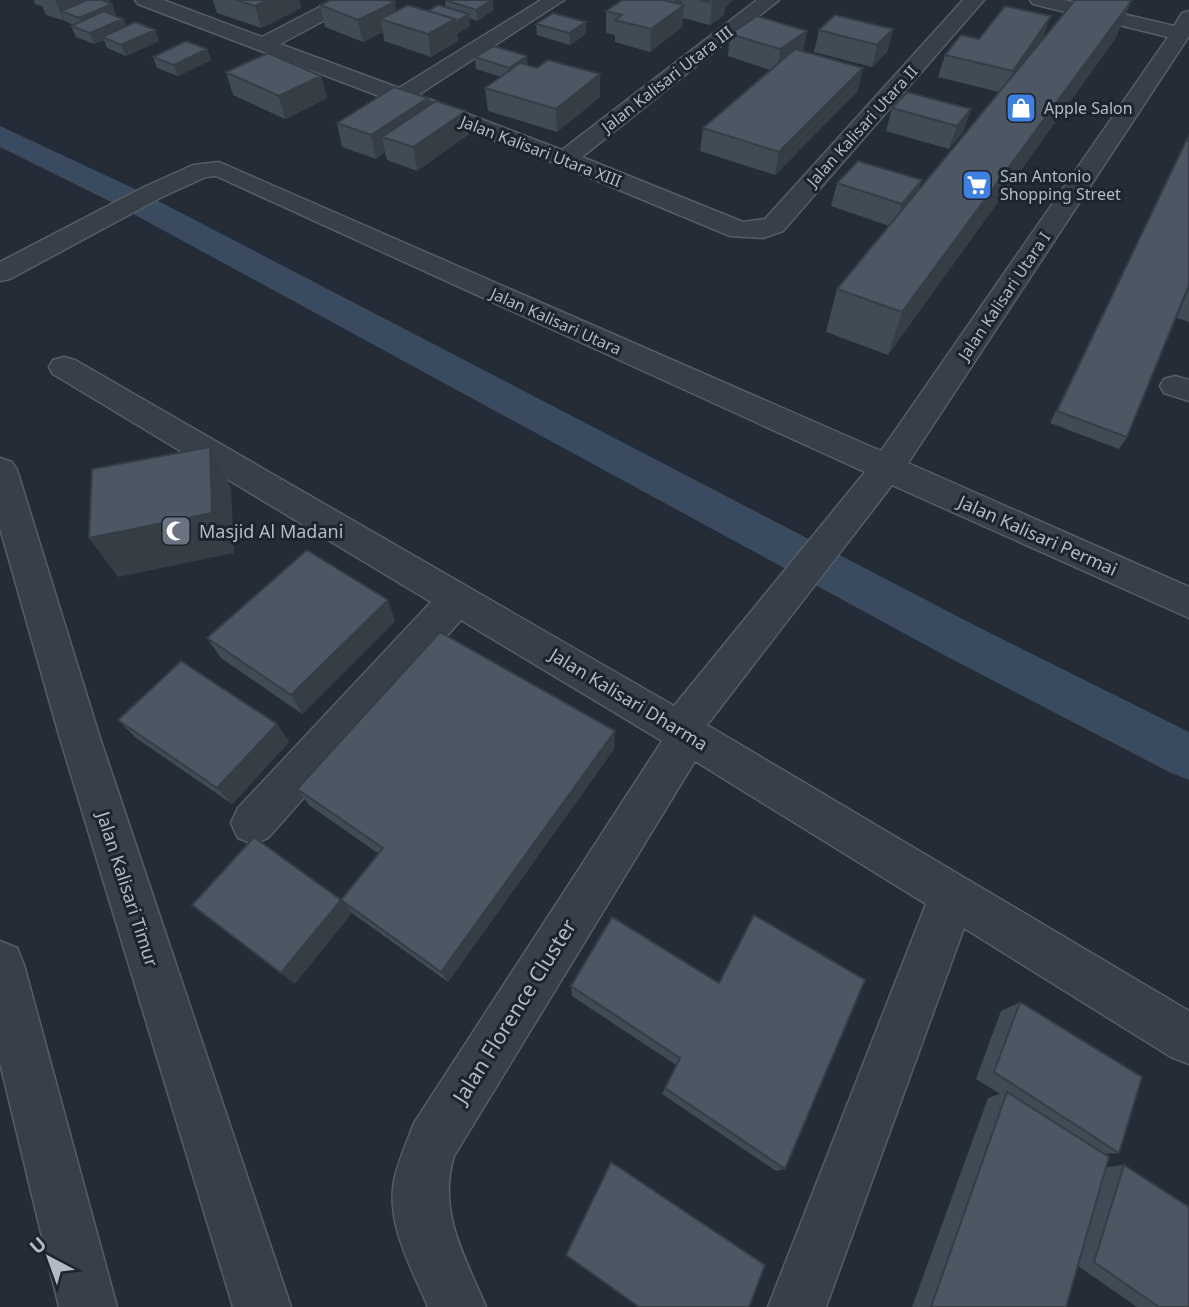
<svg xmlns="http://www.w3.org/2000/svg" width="1189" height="1307" viewBox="0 0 1189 1307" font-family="'Noto Sans',sans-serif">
<rect width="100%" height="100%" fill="#242d37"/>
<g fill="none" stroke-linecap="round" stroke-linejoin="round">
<path fill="#3b4b5f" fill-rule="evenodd" d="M0 126 137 190 978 627 1189 732V780L1171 773 944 655 115 204 0 147Z"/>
<g stroke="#555d66" stroke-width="3">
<path id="street" d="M135 0H163L262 37 333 0H358L355 4 280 44 399 88 541 0H564L418 95 562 150 757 0H779L582 157 743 222 765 219 963 0H984L783 231 763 238 730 236 557 164 138 4Z
M1030 0H1064L1174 26 1182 13 1189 11V36L908 463 1189 587V618L892 485 707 725 1189 1011V1064L1171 1057 964 928 826 1307H768L926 904 695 761 454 1156C437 1211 465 1257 486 1307H428C412 1269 386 1224 394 1181 398 1161 407 1142 414 1123L662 741 461 620 268 838 253 844 238 838 231 823 238 808 431 602 53 374 49 367 53 360 64 357 75 360 674 706 865 472 216 176 206 177 162 197 10 279 0 281V262L144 187 193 165 219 162 881 451 1168 37 1033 4Z
M1175 376 1189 380V401L1164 393 1160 386 1164 379Z
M0 458 12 462 17 470 99 735 291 1307H233L59 735 0 528Z
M0 941 17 948 24 965 117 1307H59L0 1063Z"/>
</g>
<use href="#street" fill="#373f48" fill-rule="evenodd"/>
</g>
<path fill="#414b55" d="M34 0H109L110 1 108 2 112 4 116 15 115 16 123 19 126 26 155 30 159 41 126 56 107 48 104 40 94 44 76 37 71 26 73 25 65 21 46 15 42 6 35 4Z
M213 0H299L301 8 261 28 217 13Z
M445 0 494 10 477 21 469 18 470 26 457 34 458 41 431 57 384 41 383 32 363 42 325 27 320 5 396 11H428L446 8Z
M622 0H733L725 7 724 15 710 25 683 18 682 27 650 52 615 42V35L606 33V11Z
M1132 0 1115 39 888 355 826 332 837 289 889 226 831 206 837 183 919 190 999 92 938 77 945 55 979 39 1043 38 1037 46Z
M586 22V34L570 45 537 35 536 24Z
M893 29 887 52 872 67 814 52 819 30Z
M730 34 803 51 858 91 775 175 700 151 703 128 770 70 728 56Z
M207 49 211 60 178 76 157 68 153 57Z
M475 57 528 65 600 97 557 132 488 111 485 88 501 77 476 69Z
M226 72 321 76 327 98 285 119 233 95Z
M428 98 429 106 466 111 469 134 417 171 387 160 385 152 376 159 342 147 337 123Z
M892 108 971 109 963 132 949 149 886 131Z
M1189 134V285L1127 437 1119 449 1050 423Z
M1189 288V322L1177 318Z
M395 621 302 714 221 658 207 638Z
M118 720 277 724 289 742 232 804 136 738Z
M614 749 448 982 352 913 341 900 379 854 309 805 297 789Z
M612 917 785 1169 776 1171 662 1094 676 1065 572 996 571 986Z
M1020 1002 1119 1153 1105 1154 1107 1167 1124 1165 1189 1307H1137L1078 1266 1066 1307H912L988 1098 1000 1094 976 1079 1001 1011Z"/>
<path fill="#353d45" d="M55 0H109L110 1 75 16 61 11 65 21H64Z
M268 0H299L301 8 261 28 255 6Z
M492 0H493L494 10 477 21 476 10Z
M676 0H682V7L684 5 682 27 650 52 651 29 674 13 675 1Z
M717 0H733L725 7 724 15 710 25 712 3Z
M1132 0 1115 39 888 355 902 312Z
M395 2 398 24 380 19 383 32 363 42 358 20Z
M112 4 116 15 84 29 79 18Z
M469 14 470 26 457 34 458 41 431 57 428 34 455 19Z
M1051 16 1043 38 1005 93 1013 71Z
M123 19 127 30 102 37 104 40 94 44 90 33Z
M586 22V34L570 45 569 33Z
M893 29 887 52 872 67 877 45Z
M155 30 159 41 126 56 121 45Z
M807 31 803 53 777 72 780 49Z
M207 49 211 60 178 76 174 65Z
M527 56 528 67 510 80 509 68Z
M863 68 858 91 775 175 779 152Z
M600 74V97L557 132 556 109Z
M321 76 327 98 285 119 279 96Z
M428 98 432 121 382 137 385 152 376 159 371 135Z
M971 109 963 132 949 149 957 126Z
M466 111 469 134 417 171 413 147Z
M922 180 914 204 894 228 902 204Z
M210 447 231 488 234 553 118 577 89 538Z
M388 600 395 621 302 714 291 695Z
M277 724 289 742 232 804 217 788Z
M615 731 614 749 448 982 441 972Z
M341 900 352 913 295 984 281 973Z"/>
<path fill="#4c5763" stroke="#353d45" stroke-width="2" d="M87 0H102L112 4 79 18 61 11Z
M236 0H268L255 6Z
M331 0H388L395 2 358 20 320 5Z
M445 0H492L476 10Z
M622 0H663L684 5 651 29 615 20 622 15 606 11Z
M698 0H717L712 3Z
M1075 0H1132L902 312 837 289Z
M408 5 455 19 428 34 380 19Z
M438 5 469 14 455 22V19L428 11Z
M1005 6 1051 16 1013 71 945 55 961 35 979 39Z
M104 11 123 19 90 33 71 26Z
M553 13 586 22 569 33 536 24Z
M835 15 893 29 877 45 819 30Z
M757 16 807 31 780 49 730 34Z
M135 22 155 30 121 45 102 37Z
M186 41 207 49 174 65 153 57Z
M494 46 527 56 509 68 475 57Z
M795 49 863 68 779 152 703 128Z
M268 53 321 76 279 96 226 72Z
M548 60 600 74 556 109 485 88 520 63 537 68Z
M394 87 428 98 371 135 337 123Z
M907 92 971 109 957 126 892 108Z
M436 101 466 111 413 147 382 137Z
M1189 135V285L1127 437 1057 411Z
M858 161 922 180 902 204 837 183Z
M210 447 212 513 89 538 92 469Z
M307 550 388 600 291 695 207 638Z
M440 632 615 731 441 972 341 900 383 848 297 789Z
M181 661 277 724 217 788 118 720Z
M254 837 341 900 281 973 192 905Z
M754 915 865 980 785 1169 665 1088 680 1058 571 986 612 917 719 983Z
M1020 1002 1142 1077 1119 1153 994 1072Z
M1007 1092 1109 1157 1066 1307H931Z
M611 1162 765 1265 749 1307H639L566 1255Z
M1124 1165 1189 1207V1307H1159L1094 1262Z"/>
<defs>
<g id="shop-square" transform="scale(1.575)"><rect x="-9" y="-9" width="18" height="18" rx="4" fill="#3f7fe0" stroke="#1c242d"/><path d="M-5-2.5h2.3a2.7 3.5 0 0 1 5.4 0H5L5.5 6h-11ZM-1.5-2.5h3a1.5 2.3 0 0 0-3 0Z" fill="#fff"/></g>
<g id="supermarket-square" transform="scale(1.575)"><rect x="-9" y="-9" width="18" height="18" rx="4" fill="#3f7fe0" stroke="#1c242d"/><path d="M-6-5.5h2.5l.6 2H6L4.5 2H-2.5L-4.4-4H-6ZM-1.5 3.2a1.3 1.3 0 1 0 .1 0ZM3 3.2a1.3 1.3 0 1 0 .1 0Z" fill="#fff"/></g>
<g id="mosque-square" transform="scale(1.575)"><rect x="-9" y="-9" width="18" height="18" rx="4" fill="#6b7280" stroke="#1c242d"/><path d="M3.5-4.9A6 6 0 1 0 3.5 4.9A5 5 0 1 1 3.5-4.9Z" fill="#fff"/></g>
</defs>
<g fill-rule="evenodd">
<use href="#shop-square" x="1021" y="108"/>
<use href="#supermarket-square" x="977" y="185"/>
<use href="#mosque-square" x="176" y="531"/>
</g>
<g text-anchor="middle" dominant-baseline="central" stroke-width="6" stroke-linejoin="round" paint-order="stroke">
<g font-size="16" fill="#b2bac4" stroke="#1c242d">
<text transform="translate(667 79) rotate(-38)">Jalan Kalisari Utara III</text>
<text transform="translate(862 126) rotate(-48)">Jalan Kalisari Utara II</text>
<text transform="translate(541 151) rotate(21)">Jalan Kalisari Utara XIII</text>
<text transform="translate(1004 296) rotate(-56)">Jalan Kalisari Utara I</text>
<text transform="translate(556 321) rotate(24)">Jalan Kalisari Utara</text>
</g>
<g font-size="16" fill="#b2bac4" stroke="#1c242d" text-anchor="start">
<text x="1044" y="108">Apple Salon</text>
<text x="1000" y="176">San Antonio<tspan x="1000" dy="18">Shopping Street</tspan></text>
</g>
<g font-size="18" fill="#b2bac4" stroke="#1c242d" text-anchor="start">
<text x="199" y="531">Masjid Al Madani</text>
</g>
<g font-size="18" fill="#b2bac4" stroke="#1c242d">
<text transform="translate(1038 535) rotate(24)">Jalan Kalisari Permai</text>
<text transform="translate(629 699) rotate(31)">Jalan Kalisari Dharma</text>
<text transform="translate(128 889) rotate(72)">Jalan Kalisari Timur</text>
</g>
<g font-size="21" fill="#b2bac4" stroke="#1c242d">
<text transform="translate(514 1011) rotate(-58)">Jalan Florence Cluster</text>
</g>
</g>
<g transform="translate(49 1258) rotate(319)" stroke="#1c242d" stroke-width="5" paint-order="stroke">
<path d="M0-5L12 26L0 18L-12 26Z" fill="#b2bac4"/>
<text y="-10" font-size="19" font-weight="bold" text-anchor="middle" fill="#b2bac4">U</text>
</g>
</svg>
